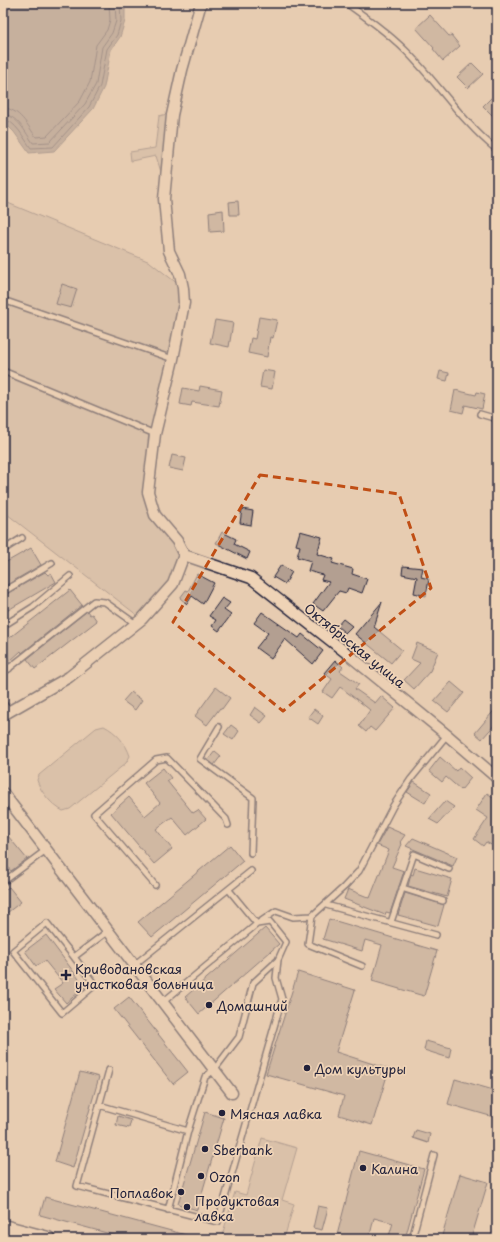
<svg xmlns="http://www.w3.org/2000/svg" width="500" height="1242" viewBox="0 0 500 1242" font-family="'Playpen Sans',sans-serif">
<rect width="100%" height="100%" fill="#e7ccb1"/>
<filter id="ink" filterUnits="userSpaceOnUse"><feTurbulence type="fractalNoise" baseFrequency=".025" numOctaves="2"/><feDisplacementMap in="SourceGraphic" scale="8" xChannelSelector="R" yChannelSelector="G"/><feConvolveMatrix kernelMatrix="1 2 1 2 8 2 1 2 1" color-interpolation-filters="sRGB"/></filter>
<g filter="url(#ink)">
<path fill="#c9b39f" stroke="#766a6d" d="M167 114 162 175 156 156 131 161 130 152 155 148 159 116Z
M3 201 150 262 183 288 148 492 155 515 184 555 173 584 142 619 3 511Z
M104 726C116 732 126 743 130 756L126 763 70 809 63 811C53 806 40 792 37 780L39 775 96 728Z
M262 1138 297 1148 282 1200 294 1204 284 1239H221L235 1192 246 1195Z"/>
<path fill="#9e8e86" stroke="#6c6368" d="M3 3H125V21L120 37 111 50 104 87 93 109 54 151 29 153 14 132 3 121Z"/>
<g fill="none" stroke-linecap="round" stroke-linejoin="round">
<path stroke="#544d59" stroke-width="1" d="M3 108C19 108 28 126 36 137L47 136 80 101 90 82 96 45 107 30 110 20 109 3
M3 114C17 115 26 133 33 143L50 142 85 104 96 84 102 47 112 33 116 21 115 3
M3 119C16 121 24 139 31 148L53 147 89 107 100 86 107 49 117 35 121 21 120 3"/>
</g>
<path fill="#b39f91" stroke="#22223b" d="M430 15 449 36 451 35 460 46 443 61 433 49 434 48 416 28Z
M472 63 483 74 468 88 457 77Z
M497 92V120L483 106Z
M238 201 239 215H230L229 202Z
M223 210 224 231 210 232 209 212Z
M62 284 77 289 71 308 56 304Z
M259 317 277 320 273 338 270 337 267 357 248 353 251 338 255 339Z
M215 320 233 323 229 347 210 343Z
M263 370 275 372 272 389 260 387Z
M440 371 449 373 447 381 438 379Z
M200 386 222 390 219 406 192 402 191 406 180 404 183 388 199 391Z
M455 390 476 395 477 392 485 394 482 409 465 405 463 413 451 410Z
M172 455 186 458 183 471 169 468Z
M242 509 253 511 251 525 240 523Z
M300 531 322 537 317 554 334 559 332 563 353 569 352 574 367 579 362 593 348 588 346 593 339 591 323 611 313 604 329 582 321 580 323 575 308 571 311 561 297 557 300 546 296 545Z
M222 532 236 539 234 544 250 552 247 559 216 543Z
M31 548 41 565 3 587V564Z
M281 565 292 572 285 584 273 577Z
M403 566 423 568 421 577 429 579 426 596 414 593 417 577 402 574Z
M45 572 48 575 51 573 56 582 3 613V596Z
M197 574 214 583 203 604 192 596 187 604 180 598 186 590 188 591Z
M70 590 82 605 22 653 21 651 10 661 3 653V643Z
M222 598 230 603 224 610 231 615 219 631 212 626 216 620 209 616Z
M382 602 374 627 402 650 391 663 355 634Z
M87 611 90 615 92 614 97 621 35 669 27 659Z
M262 612 299 638 302 634 323 651 313 664 285 639 271 659 256 648 268 633 254 623Z
M343 619 352 626 345 633 337 626Z
M417 643 438 652 430 671 414 689 404 680 420 663 411 659Z
M335 660 343 667 340 671 359 684 355 689 375 703 381 696 395 708 375 731 370 727 366 732 359 726 370 710 360 702 340 687 332 698 323 692 332 679 324 673Z
M451 682 464 693 448 712 434 701Z
M216 687 230 698 222 709 220 708 207 725 195 716Z
M131 692 142 700 135 710 123 701Z
M255 707 267 716 261 723 250 715Z
M497 707V722L482 739 475 733Z
M314 709 323 716 318 724 308 717Z
M231 725 239 731 233 740 224 734Z
M215 751 221 756 214 765 208 760Z
M440 757 456 771 459 767 471 778 461 790 446 777 442 782 429 771Z
M163 768 171 778 167 781 193 813 198 810 206 819 187 835 172 817 156 829 172 849 154 864 111 813 129 797 145 816 160 803 144 783Z
M414 782 431 793 425 803 407 792Z
M487 793 497 800V840L493 846 486 842 483 846 474 839 488 818 476 810Z
M445 801 454 807 438 824 429 819Z
M387 827 405 835 400 842 402 844 392 867 404 871 390 913 386 912 385 915 344 899 348 889 370 898 389 850 377 845Z
M3 830 27 859 11 871 3 861Z
M413 838 457 857 453 866 406 846Z
M230 845 243 861 152 937 138 922Z
M415 868 452 879 447 897 408 886 411 874 413 875Z
M9 887 21 902 3 916V891Z
M405 893 444 905 438 926 398 915Z
M329 919 437 951 424 996 372 981 382 945 365 940 362 951 323 939Z
M265 928 279 944 199 1014 185 997Z
M46 935 85 987 66 1003 54 989 63 983 45 961 36 966 25 951Z
M298 972 355 990 336 1052 389 1069 372 1125 339 1115 344 1096 266 1074Z
M129 997 188 1072 173 1084 114 1009Z
M426 1041 451 1048 449 1058 424 1050Z
M80 1072 99 1077 73 1168 55 1162Z
M455 1079 497 1091V1118L448 1104Z
M205 1112 224 1118 197 1210 178 1204Z
M118 1116 131 1120 129 1128 116 1125Z
M416 1130 430 1134 428 1143 413 1138Z
M359 1151 424 1169 405 1239H388L393 1223 374 1218 369 1239H336Z
M460 1174 488 1182 471 1239H441Z
M45 1197 190 1236V1239H129L40 1215Z
M318 1206 328 1208 322 1230 313 1228Z"/>
<g fill="none" stroke-linecap="round" stroke-linejoin="round">
<g stroke="#22223b" stroke-width="8">
<path id="lane" d="M346 3C367 18 388 33 406 51 438 83 462 122 497 150
M3 300 173 359
M3 371 155 434
M480 414 497 419
M3 550 22 538
M3 592 52 563
M3 626 33 607 70 576
M3 660 9 669
M3 673 94 601 105 602 136 624
M3 703 9 711
M219 727 200 759 253 798 251 853
M3 882 46 850
M155 885 94 814 156 760 167 758 226 819 228 825
M402 888 443 901
M229 890 257 924 276 911 293 917 312 916 344 887 359 871 393 806 411 779 447 735
M326 905 436 935
M312 916 308 944 362 966
M391 922 414 854 449 869
M74 957 95 985 62 1013 13 951 47 923 74 957 108 931
M134 965 251 871
M163 1002 257 924 270 922 286 942 278 960 253 983 239 1037 214 1070 205 1077 188 1131 168 1210
M109 1070 77 1186 218 1222 282 999 276 978 278 960
M99 1105 188 1131
M412 1239 434 1155"/>
</g>
<g stroke="#22223b" stroke-width="13">
<path id="street" d="M184 555 251 578 344 651 447 735 497 778
M3 715 69 677 142 619 173 584 184 555 177 541 155 515 148 492 155 434 173 359 184 303 183 288 180 274 169 251 164 199 172 115 182 70 201 3
M3 793 232 1093"/>
</g>
<g stroke="#22223b" stroke-width="17">
<path id="secondary" d="M3 1227 48 1239"/>
</g>
<use href="#lane" stroke="#efd3b6" stroke-width="5"/>
<use href="#street" stroke="#efd3b6" stroke-width="10"/>
<use href="#secondary" stroke="#efd3b6" stroke-width="14"/>
</g>
</g>
<path d="M0 0H500V1242H0ZM260 475 399 494 431 588 283 711 173 622Z" fill="#e7ccb1" fill-opacity=".55" fill-rule="evenodd"/>
<path fill="none" stroke="#c04e15" stroke-width="3" stroke-dasharray="8 5" stroke-linejoin="round" d="M260 475 399 494 431 588 283 711 173 622Z"/>
<g fill="#22223b" stroke="#efd3b6" stroke-width="1.5">
<path d="M64 969h4v4h4v4h-4v4h-4v-4h-4v-4h4z"/>
<circle cx="209" cy="1005" r="4"/>
<circle cx="307" cy="1068" r="4"/>
<circle cx="222" cy="1113" r="4"/>
<circle cx="205" cy="1149" r="4"/>
<circle cx="363" cy="1168" r="4"/>
<circle cx="201" cy="1176" r="4"/>
<circle cx="181" cy="1192" r="4"/>
<circle cx="187" cy="1207" r="4"/>
</g>
<g text-anchor="middle" dominant-baseline="central" stroke-width="3.5" stroke-linejoin="round" paint-order="stroke">
<g font-size="13" fill="#22223b" stroke="#efd3b6">
<text transform="translate(355 645) rotate(39)">Октябрьская улица</text>
</g>
<g font-size="13" fill="#22223b" stroke="#efd3b6" text-anchor="start">
<text x="75" y="968">Криводановская<tspan x="75" dy="15">участковая больница</tspan></text>
<text x="217" y="1005">Домашний</text>
<text x="315" y="1068">Дом культуры</text>
<text x="230" y="1113">Мясная лавка</text>
<text x="213" y="1149">Sberbank</text>
<text x="371" y="1168">Калина</text>
<text x="209" y="1176">Ozon</text>
<text x="173" y="1192" text-anchor="end">Поплавок</text>
<text x="195" y="1200">Продуктовая<tspan x="195" dy="15">лавка</tspan></text>
</g>
</g>
<rect width="500" height="1242" fill="none" stroke="#efd3b6" stroke-width="16"/>
<rect x="8" y="8" width="484" height="1226" fill="none" stroke="#22223b" stroke-width="1.5" filter="url(#ink)"/>
</svg>
